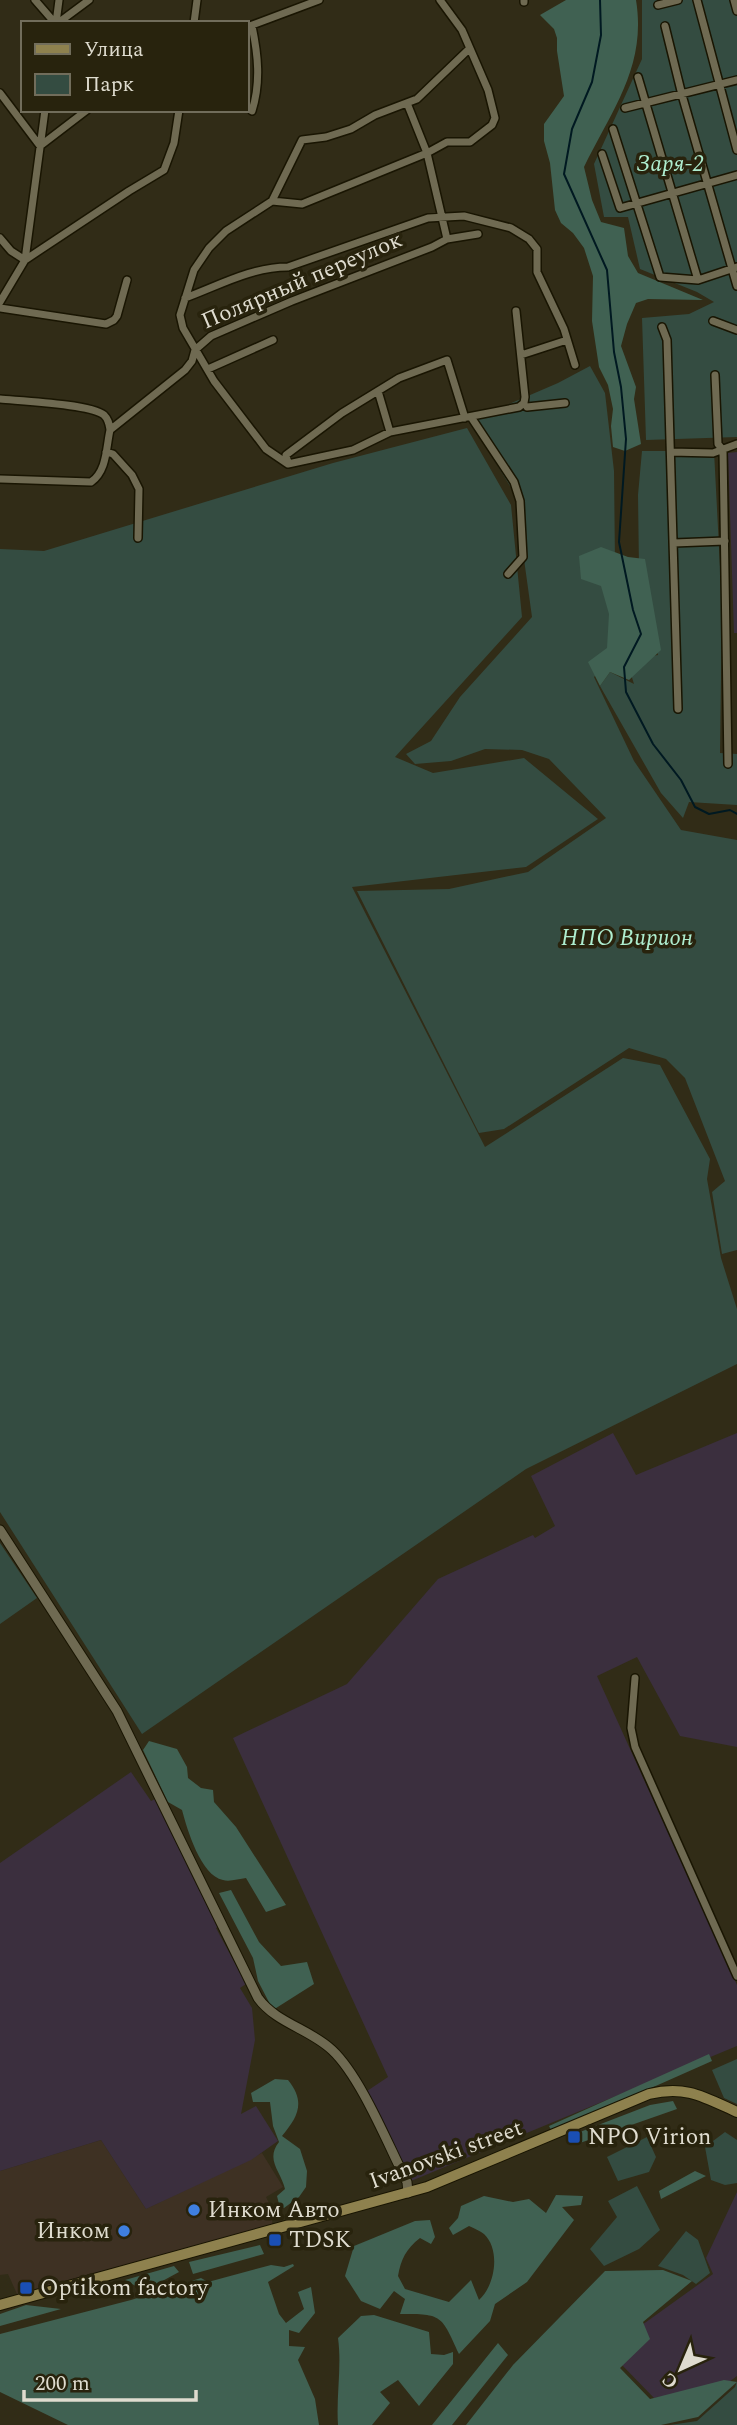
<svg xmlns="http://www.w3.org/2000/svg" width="737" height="2425" viewBox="0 0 737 2425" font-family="Spectral,serif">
<rect width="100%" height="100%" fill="#312c17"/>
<path fill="#3e3123" d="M101 2140 146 2209 262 2153 283 2187 266 2197 273 2211 272 2225 17 2294 8 2274 0 2275V2171Z"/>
<path fill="#3b2f3e" d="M737 452V633H734L728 453Z
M613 1433 636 1475 737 1433V1747L680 1736 637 1657 597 1676 737 1985V2046L411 2181 367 2091 388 2077 233 1738 347 1684 438 1579 533 1535 535 1538 555 1526 531 1476Z
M131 1772 151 1801 155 1799 219 1926 216 1928 246 1984 240 1988 252 2008 255 2040 241 2114 256 2106 278 2141 251 2160 146 2209 101 2140 0 2171V1863Z
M737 2192V2376L725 2385 654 2398 621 2364 642 2325 713 2274 706 2258Z"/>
<path fill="#344c41" d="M642 0H737V437L646 440 642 318 689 314 714 302 697 292 640 269 628 217H604L594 164 642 59Z
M590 366 605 393 614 471 616 655 594 677 634 761 681 830 737 840V1250L722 1254 712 1192 725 1181 685 1078 666 1059 629 1048 504 1129 479 1133 357 891 449 889 528 872 606 818 549 759 522 750 485 749 451 761 415 764 406 754 431 741 460 697 532 617 515 494 470 421 558 383Z
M467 428 511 505 522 617 395 757 433 773 524 758 598 819 526 867 352 887 485 1147 623 1058 660 1065 710 1159 707 1179 721 1258 737 1309V1364L526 1469 142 1734 0 1512V549L44 551 333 463Z
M642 451H714L722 605 720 753 737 754V805L689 802 683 818 661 793 600 686 610 672 634 684 630 671 634 659 658 655 639 568 638 495Z
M0 1543 37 1598 0 1624Z
M737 2059V2104L724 2098 712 2070Z
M725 2132 737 2140V2183L725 2185 711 2180 705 2147Z
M647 2137 656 2157 649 2172 618 2181 607 2157Z
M637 2186 660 2230 639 2249 604 2266 590 2249 617 2217 608 2201Z
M686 2231 698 2240 710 2273 696 2284 683 2275 658 2266Z
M737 2381V2425H670L697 2421 735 2387Z"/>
<path fill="#406152" d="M566 0H636C647 67 611 111 584 167L592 200 601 222 624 228 628 256 638 273 703 300 648 299 636 303 627 324 621 346 636 387 634 399 641 444 625 451 613 447 611 426 613 409 608 385 599 367 592 321 593 276 584 248 573 233 561 223 555 210 550 163 544 141V124L564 96 557 51V38L554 29 540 15Z
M601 547 628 557 645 559 661 650 629 680 610 672 600 686 588 662 607 648 609 614 601 586 581 579 579 556Z
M149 1741 177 1749 187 1767 188 1778 201 1788 213 1790 214 1802 236 1827 286 1905 266 1912 246 1878C239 1879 229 1882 223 1880 201 1876 187 1829 182 1810L168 1802 143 1750Z
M231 1890 259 1942 281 1966 307 1962 314 1984 273 2010 258 1981 253 1958 219 1893Z
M709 2054 712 2061 552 2132 549 2126Z
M275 2079 288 2080C306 2102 298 2117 282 2136L300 2149 307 2171 306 2187 299 2197 284 2208 279 2204 277 2196 285 2189C281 2171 265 2160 279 2142L273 2126 270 2102H253L251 2093Z
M673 2101 677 2109 577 2144 567 2137 650 2105Z
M695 2171 706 2176 661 2199 659 2191Z
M556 2195 583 2196 581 2205 562 2207 574 2220 527 2282 495 2304 490 2321 459 2354C441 2315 443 2314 400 2314L405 2299 394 2291 380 2309 361 2301 345 2276 354 2246 415 2221 430 2220 435 2237 431 2244 420 2238C406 2249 401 2259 398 2276L405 2289 449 2302 471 2280 479 2300C495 2286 501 2250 484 2234 480 2231 474 2228 469 2226L453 2235 449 2228 458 2218 461 2206 484 2196 513 2202 529 2199 546 2213Z
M260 2245 264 2254 193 2274 189 2262Z
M293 2264 294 2266 268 2282 279 2314 286 2323 304 2309 298 2292 311 2287 315 2313 299 2333 289 2330V2346L305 2347 298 2360 315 2399 319 2425H68L0 2392V2334L131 2300 201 2278 208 2282 271 2265 284 2267Z
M174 2266 179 2272 155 2285 141 2289 125 2280Z
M663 2270 692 2281 643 2322 650 2339 620 2368 650 2399 724 2380 737 2382 698 2417 661 2425H466L513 2365 605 2271Z
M26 2305 61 2309 0 2326V2314Z
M374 2315 429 2332 431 2354 444 2355 453 2352V2364L419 2406 398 2380 380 2392 390 2403 372 2425H338C336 2396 342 2367 338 2338L361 2316Z
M498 2343 508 2355 452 2425H432Z"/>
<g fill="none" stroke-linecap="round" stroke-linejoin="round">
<path stroke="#001921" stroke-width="2" d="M600 0 601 35 592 82 572 129 564 174 607 270 614 352 621 387 626 439 619 542 633 610 641 634 624 667 626 692 653 744 681 780 695 807 709 814 730 810 737 814"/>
<g stroke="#191502" stroke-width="10">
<path id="minor" d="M35 0 55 23
M524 0V2
M697 0 737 150
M734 0 737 11
M658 5 678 0
M56 23 59 0
M58 23 89 0
M194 23 197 0
M252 26C258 55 261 82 252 111
M665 26 682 95 737 286
M247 27 319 0
M469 49 417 99 375 115 351 129 326 137 302 140 272 201 226 231 209 248 194 270 180 315 183 328 214 381 266 449 288 464 353 450 390 432 519 407 524 403 525 397 516 311
M638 77 698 280
M0 93 40 146 87 110
M625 108 737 80
M613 129 660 277 698 280 737 267
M602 154 620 208 737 175
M272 201 302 204 427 153 447 142H470L492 125 495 118 488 90 462 30 440 0
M0 238 11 251 25 260
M447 239 478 234
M25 260 129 191 164 170 174 143 179 110
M185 298C218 286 251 267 288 267L428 218 464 216 511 228 529 239 537 249V272L564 329 575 365
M0 302 25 260 45 110
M0 308 106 324 114 320 117 316 127 280
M713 321 737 330
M662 327 667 340 678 709
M521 355 567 340
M208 369 273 340
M715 375 718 444 723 450 728 764
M378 391 390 432
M0 399C21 401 91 404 104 415 109 420 109 424 110 430
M527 407 565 403
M471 417 514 482 520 501 523 557 508 574
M106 452 113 454 132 475 139 489 138 538
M671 452 713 453 737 444
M288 463 286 455 342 413 399 378 447 360 465 418
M0 479 91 482C107 471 106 448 110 430L185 370 192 361 195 350 211 336 292 301 432 247 447 239 427 153 407 103
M674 543 725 541
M635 1678 631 1728 635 1747 737 1976"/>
</g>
<g stroke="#191502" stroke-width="11">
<path id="tertiary" d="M0 1530 117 1711 258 1998C276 2023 310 2029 332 2050 361 2077 388 2145 407 2182L408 2193"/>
</g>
<g stroke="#191502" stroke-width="12">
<path id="secondary" d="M0 2305 427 2187 649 2094C686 2085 704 2097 737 2112"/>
</g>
<use href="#minor" stroke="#6f6a52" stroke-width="7"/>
<use href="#tertiary" stroke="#6f6a52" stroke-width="9"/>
<use href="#secondary" stroke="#8e814e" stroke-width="10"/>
</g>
<g fill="#1a4fb4" stroke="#28230d" stroke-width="2.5">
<rect x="567" y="2130" width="14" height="14" rx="3.5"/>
<rect x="268" y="2233" width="14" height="14" rx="3.5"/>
<rect x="19" y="2281" width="14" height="14" rx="3.5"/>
</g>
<g fill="#3f7fe0" stroke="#28230d" stroke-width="2.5">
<circle cx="194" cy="2210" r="7"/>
<circle cx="124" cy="2231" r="7"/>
</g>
<g text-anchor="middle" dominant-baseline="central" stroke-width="7" stroke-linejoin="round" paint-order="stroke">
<g font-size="23" font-style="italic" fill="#aeedcf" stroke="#28230d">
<text x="670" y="164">Заря-2</text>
<text x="627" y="938">НПО Вирион</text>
</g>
<g font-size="23" fill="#dfdccf" stroke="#28230d">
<text transform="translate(302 281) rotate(-23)">Полярный переулок</text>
<text transform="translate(446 2155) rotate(-20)">Ivanovski street</text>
</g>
<g font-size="23" fill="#dfdccf" stroke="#28230d" text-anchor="start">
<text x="588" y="2137">NPO Virion</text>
<text x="208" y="2210">Инком Авто</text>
<text x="110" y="2231" text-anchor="end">Инком</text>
<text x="289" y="2240">TDSK</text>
<text x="40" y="2288">Optikom factory</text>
</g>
</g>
<rect x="21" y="21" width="228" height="91" fill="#28230d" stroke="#716d5b" stroke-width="2"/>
<rect x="35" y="44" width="35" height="10" fill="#8e814e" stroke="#716d5b" stroke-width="2"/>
<text x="84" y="56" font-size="21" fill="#dfdccf">Улица</text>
<rect x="35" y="74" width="35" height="21" fill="#344c41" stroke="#716d5b" stroke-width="2"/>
<text x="84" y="91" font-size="21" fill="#dfdccf">Парк</text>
<g transform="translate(681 2369) rotate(224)" stroke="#28230d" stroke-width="5" paint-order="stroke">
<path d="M0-5L12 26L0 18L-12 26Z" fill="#dfdccf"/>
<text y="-10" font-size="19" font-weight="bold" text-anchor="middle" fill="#dfdccf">С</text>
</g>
<path d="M24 2390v10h172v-10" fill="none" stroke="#dfdccf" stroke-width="3.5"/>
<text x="35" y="2390" font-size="21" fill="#dfdccf" stroke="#28230d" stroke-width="5" paint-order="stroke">200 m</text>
</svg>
